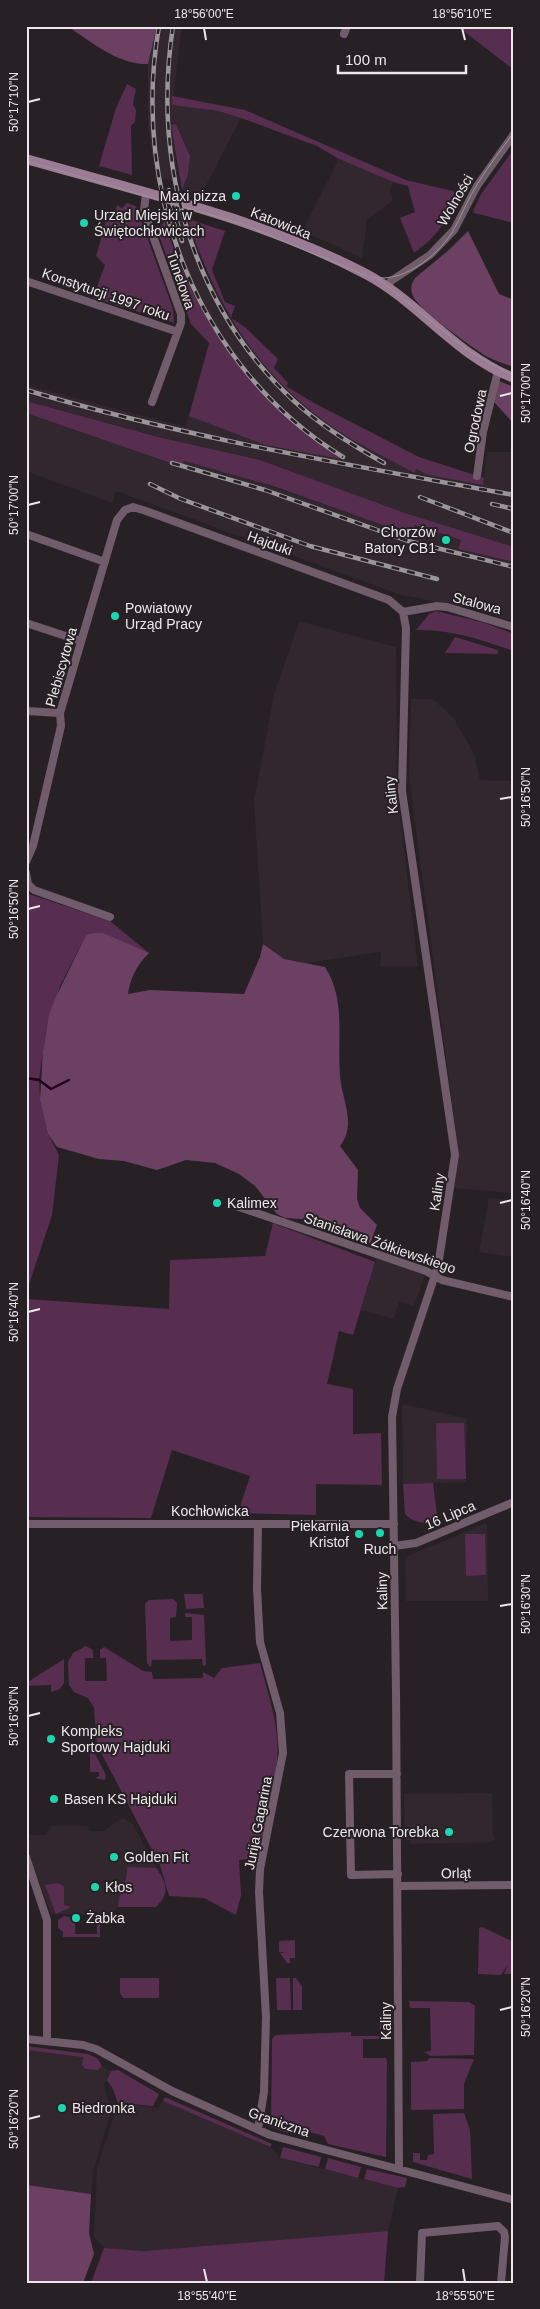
<svg xmlns="http://www.w3.org/2000/svg" width="540" height="2309" viewBox="0 0 540 2309" font-family="Helvetica,sans-serif">
<rect width="100%" height="100%" fill="#272125"/>
<path fill="#32262f" d="M157 26H182L172 105 218 111 241 118 200 197 182 190 186 180 188 150 178 128 171 126 179 181 156 179 148 126V64Z
M339 159 393 182 389 192 391 193 393 200 367 220 362 258 302 231Z
M170 214 188 219 203 265 225 309 255 353 298 398 325 420 415 473 416 469 428 475 483 485 487 452H514V547L405 513 260 460 158 437 26 401V385L185 427 189 416 265 445 340 458 273 404 234 360 213 330 180 263 163 216Z
M26 413 181 467 184 461 229 472 411 534 414 525 461 540 458 549 514 562V622L475 609 401 595 116 491 112 503 26 471Z
M299 621 396 647 397 789 418 966H380L381 952 306 963 281 958 263 944 254 801 274 695Z
M411 699H433L455 720 474 754 480 780 514 781V1193L454 1188 459 1157 409 776Z
M489 1198 514 1201V1257L479 1252Z
M376 1258 425 1275 414 1306 399 1301 394 1319 361 1310Z
M404 1404 467 1419 466 1482 403 1484 402 1410Z
M487 1523 488 1601H406L405 1557Z
M492 1793 493 1837 495 1839 492 1842 411 1844V1840H405L404 1794Z
M122 1818 132 1823 161 1875 166 1890 164 1899 156 1907H118L114 1911 102 1915 51 1914 26 1846V1835H46L51 1826H87L90 1831H104Z
M26 2046 93 2056 98 2059 100 2065 111 2071 104 2085 111 2111 94 2168 91 2194 27 2185Z
M163 2101 270 2147 280 2158 398 2188 388 2231 144 2251 104 2248 94 2237 97 2168 118 2103 158 2108Z"/>
<path fill="#572e4f" d="M460 26H514V70L461 29Z
M127 84 136 89 133 104 136 110 135 122 131 126 132 175 99 166 116 108Z
M172 96 245 110 406 180 461 193C449 218 437 237 414 253L400 218 415 212 408 186 393 182 339 159 317 146 241 118 218 111 172 105Z
M176 124 190 156 188 174 182 190 171 125Z
M514 149V223L474 213 473 211 481 194Z
M127 203 136 206 173 309 174 323 93 298 105 265 96 256 108 214 114 215 117 205 122 208Z
M188 219 225 231 212 270 225 302 235 306 231 318 246 328 278 359 274 368 288 383 286 386 314 403 419 457 484 478 483 485 428 475 416 469 415 473C394 462 372 451 351 439 267 389 216 310 188 219Z
M165 221C170 242 179 262 188 282 224 359 273 410 341 459L265 445 189 416 209 343 191 324 157 230Z
M26 401 158 437 260 460 405 513 514 547V562L458 549 461 540 415 525 411 535 273 486 184 461 182 467 26 413Z
M436 611 485 623 514 634V651C481 640 451 629 416 630L429 614Z
M455 637 498 650V654L445 653Z
M26 893 110 921 149 953 86 935 60 986 46 1032 39 1079 40 1100 48 1134 59 1155 52 1215 26 1294Z
M273 1223 375 1262 353 1335 339 1331 327 1384 353 1389V1434L381 1433 382 1485 316 1484V1515L238 1513 250 1476 172 1450 151 1518 26 1517V1299L169 1309 170 1260 265 1256Z
M436 1423H464L466 1479H437Z
M433 1483 438 1523C427 1525 412 1522 405 1514L403 1484Z
M465 1534H485L486 1575 466 1576Z
M202 1589 204 1608 186 1609 184 1594H202Z
M173 1599 177 1603 176 1617 170 1618V1641L192 1640V1617H185V1613L204 1615 206 1665 203 1666 202 1659 152 1660 151 1667 147 1663 145 1604 149 1600Z
M86 1646 93 1650V1658H85V1681H107L106 1658H100V1650L104 1647 143 1671 152 1672 153 1679 203 1678V1672L214 1678 222 1668 260 1663C266 1688 275 1712 277 1737 281 1771 264 1825 257 1858L239 1860 241 1895 236 1915 204 1898 169 1896 160 1865 97 1745 94 1708 88 1698 74 1692 69 1685 68 1662 73 1653Z
M64 1659V1683L60 1689 51 1692V1685L26 1686V1683Z
M94 1752 106 1775 105 1780 95 1778 99 1776V1772H90V1753Z
M127 1867 156 1868C167 1883 170 1893 156 1907H118C118 1892 128 1885 127 1867Z
M58 1883 64 1886V1905L71 1907 56 1914 45 1885Z
M64 1916 75 1918V1934H97V1918L100 1919V1937H63V1932L58 1928V1920Z
M482 1927 514 1942 512 1959 514 1956V1974H504L508 1964 501 1975 478 1974 479 1928Z
M295 1940V1958H290V1963H287L280 1953 288 1952H279V1941Z
M120 1978H159V1998H123L120 1993Z
M276 1978H290L291 2010H277Z
M293 1978H296L302 1986V2010H293Z
M409 2001 469 2002 475 2006 474 2055 431 2056 424 2052 431 2051 430 2008H410Z
M388 2018 386 2039H363V2058H386L387 2061 386 2157 328 2144 324 2136 306 2131 307 2129 293 2128 287 2133 271 2127 272 2039 275 2035 351 2032V2036H380V2024H386Z
M26 2046 88 2054 98 2059 102 2066 98 2070 86 2069 82 2065 83 2057 26 2050Z
M429 2058 474 2059 464 2084V2109L411 2110V2062L427 2061Z
M118 2070 159 2094 153 2106 118 2103 113 2089 107 2080 111 2071Z
M164 2098H167L272 2144 270 2147 163 2101Z
M464 2113 470 2130 472 2179 413 2162V2153H420V2160H427L428 2155 434 2154 433 2114Z
M283 2147 321 2157 319 2167 280 2158Z
M328 2158 361 2167 358 2178 325 2169Z
M367 2169 407 2178 405 2187 398 2188 364 2179Z
M388 2231 384 2283H91L104 2248 144 2251Z"/>
<path fill="#6c4063" d="M67 26H157L148 64C118 65 92 42 67 26Z
M468 231 499 294 514 300V367C505 364 496 361 488 357 474 349 418 309 413 296 410 289 411 284 415 278L450 249Z
M499 381 514 387V424L494 402Z
M94 933H103L149 953C137 965 130 978 128 994L150 990 244 994 260 957 263 944 284 959 325 967C346 999 337 1039 340 1076 342 1101 357 1124 340 1146L358 1170 357 1199 360 1208 377 1225 370 1244 341 1230 302 1219 285 1218 277 1214 255 1186 239 1174 215 1163 186 1160 157 1170 124 1161 99 1159 57 1147 48 1134 40 1100 43 1051 49 1015 55 999 86 935Z
M26 2182 27 2185 91 2194 89 2233 94 2254 83 2283H26Z"/>
<g fill="none" stroke-linecap="round" stroke-linejoin="round">
<path stroke="#1e0019" stroke-width="2.5" d="M26 1078 39 1080 51 1089 69 1080"/>
<path stroke="#705c6b" stroke-width="8" d="M344 34 347 26
M146 193 144 211 181 314V323L152 402
M26 281 178 332
M386 287 391 281 430 255 454 230 477 186 514 134
M477 476 483 432 498 371
M26 534 105 562
M403 612 437 606 447 607 514 627
M26 623 81 641
M26 711 60 713
M26 862 33 846 61 726 60 713 117 520 125 510 133 507 146 511 389 600 403 612 406 628 402 791 455 1155 438 1266 397 1389 392 1417 396 1690 399 2168
M26 873 28 884 34 890 110 917
M239 1207 426 1271 442 1280 514 1297
M26 1524H394
M258 1524 257 1589 260 1642 280 1713 283 1753 260 1869 259 1892 266 2017 264 2092 258 2129
M394 1546 416 1543 514 1502
M397 1774H349L351 1875 398 1874
M26 1857 47 1920V2041
M398 1886 514 1885
M26 2039 83 2045 96 2049 172 2091 270 2135 514 2200
M420 2283 422 2233 498 2226 504 2232 505 2237 501 2283"/>
<path stroke="#9c7c94" stroke-width="10" d="M26 159C141 192 259 218 366 274 419 302 456 356 514 378"/>
<path stroke="#9a9599" stroke-width="1" d="M26 161 242 224 367 276C400 286 436 258 453 231 462 215 468 198 478 183 489 165 502 149 514 132
M377 278 469 351 514 376"/>
<g stroke="#9a9599" stroke-width="4.5">
<path id="rail" d="M159 26C130 191 198 368 343 457
M173 26C152 162 191 306 294 401 321 426 352 445 384 463
M169 190 182 241
M26 390C186 438 350 465 514 495
M172 463 265 490 408 541 514 567
M150 484 181 499 310 546 437 579
M420 497 514 533
M492 504 514 509"/>
</g>
<use href="#rail" stroke="#272125" stroke-width="2.5" stroke-dasharray="8" stroke-linecap="butt"/>
</g>
<path fill="none" stroke="#ece7eb" stroke-width="2" d="M204 28 206 40M462 28 465 40M28 102 40 99M500 396 512 393M28 505 40 502M500 799 512 797M28 909 40 906M500 1203 512 1200M28 1312 40 1309M500 1606 512 1604M28 1716 40 1713M500 2010 512 2007M28 2119 40 2116M204 2269 207 2282M463 2269 465 2282"/>
<g fill="#1cd5b1" stroke="#272125" stroke-width="2">
<circle cx="236" cy="196" r="5"/>
<circle cx="84" cy="223" r="5"/>
<circle cx="446" cy="540" r="5"/>
<circle cx="115" cy="616" r="5"/>
<circle cx="217" cy="1203" r="5"/>
<circle cx="380" cy="1533" r="5"/>
<circle cx="359" cy="1534" r="5"/>
<circle cx="51" cy="1739" r="5"/>
<circle cx="54" cy="1799" r="5"/>
<circle cx="449" cy="1832" r="5"/>
<circle cx="114" cy="1857" r="5"/>
<circle cx="95" cy="1887" r="5"/>
<circle cx="76" cy="1918" r="5"/>
<circle cx="62" cy="2108" r="5"/>
</g>
<g text-anchor="middle" dominant-baseline="central" stroke-width="4" stroke-linejoin="round" paint-order="stroke">
<g font-size="14" fill="#ece7eb" stroke="#272125" text-anchor="start">
<text x="226" y="196" text-anchor="end">Maxi pizza</text>
<text x="94" y="215">Urząd Miejski w<tspan x="94" dy="16">Świętochłowicach</tspan></text>
<text x="436" y="532" text-anchor="end">Chorzów<tspan x="436" dy="16">Batory CB1</tspan></text>
<text x="125" y="608">Powiatowy<tspan x="125" dy="16">Urząd Pracy</tspan></text>
<text x="227" y="1203">Kalimex</text>
<text x="349" y="1526" text-anchor="end">Piekarnia<tspan x="349" dy="16">Kristof</tspan></text>
<text x="380" y="1549" text-anchor="middle">Ruch</text>
<text x="61" y="1731">Kompleks<tspan x="61" dy="16">Sportowy Hajduki</tspan></text>
<text x="64" y="1799">Basen KS Hajduki</text>
<text x="439" y="1832" text-anchor="end">Czerwona Torebka</text>
<text x="124" y="1857">Golden Fit</text>
<text x="105" y="1887">Kłos</text>
<text x="86" y="1918">Żabka</text>
<text x="72" y="2108">Biedronka</text>
</g>
<g font-size="14" fill="#ece7eb" stroke="#272125">
<text transform="translate(455 200) rotate(-60)">Wolności</text>
<text transform="translate(281 223) rotate(22)">Katowicka</text>
<text transform="translate(181 280) rotate(71)">Tunelowa</text>
<text transform="translate(106 294) rotate(19)">Konstytucji 1997 roku</text>
<text transform="translate(475 421) rotate(-78)">Ogrodowa</text>
<text transform="translate(270 543) rotate(20)">Hajduki</text>
<text transform="translate(477 603) rotate(15)">Stalowa</text>
<text transform="translate(61 667) rotate(-74)">Plebiscytowa</text>
<text transform="translate(391 795) rotate(-96)">Kaliny</text>
<text transform="translate(437 1192) rotate(-81)">Kaliny</text>
<text transform="translate(380 1243) rotate(19)">Stanisława Żółkiewskiego</text>
<text x="210" y="1511">Kochłowicka</text>
<text transform="translate(450 1515) rotate(-23)">16 Lipca</text>
<text transform="translate(382 1591) rotate(-91)">Kaliny</text>
<text transform="translate(258 1823) rotate(-79)">Jurija Gagarina</text>
<text transform="translate(456 1873) rotate(-1)">Orląt</text>
<text transform="translate(386 2021) rotate(-90)">Kaliny</text>
<text transform="translate(279 2122) rotate(19)">Graniczna</text>
</g>
</g>
<rect width="540" height="2309" fill="none" stroke="#272125" stroke-width="55"/>
<path d="M338 65v8h128v-8" fill="none" stroke="#ece7eb" stroke-width="2.5"/>
<text x="345" y="65" font-size="15" fill="#ece7eb" stroke="#272125" stroke-width="4" paint-order="stroke">100 m</text>
<rect x="28" y="28" width="484" height="2254" fill="none" stroke="#ece7eb" stroke-width="2"/>
<g font-size="12" text-anchor="middle" fill="#ece7eb">
<text x="204" y="18">18°56'00"E</text>
<text x="462" y="18">18°56'10"E</text>
<text transform="translate(14 102) rotate(-90)" y="4">50°17'10"N</text>
<text transform="translate(526 393) rotate(-90)" y="4">50°17'00"N</text>
<text transform="translate(14 505) rotate(-90)" y="4">50°17'00"N</text>
<text transform="translate(526 797) rotate(-90)" y="4">50°16'50"N</text>
<text transform="translate(14 909) rotate(-90)" y="4">50°16'50"N</text>
<text transform="translate(526 1200) rotate(-90)" y="4">50°16'40"N</text>
<text transform="translate(14 1312) rotate(-90)" y="4">50°16'40"N</text>
<text transform="translate(526 1604) rotate(-90)" y="4">50°16'30"N</text>
<text transform="translate(14 1716) rotate(-90)" y="4">50°16'30"N</text>
<text transform="translate(526 2007) rotate(-90)" y="4">50°16'20"N</text>
<text transform="translate(14 2119) rotate(-90)" y="4">50°16'20"N</text>
<text x="207" y="2300">18°55'40"E</text>
<text x="465" y="2300">18°55'50"E</text>
</g>
</svg>
